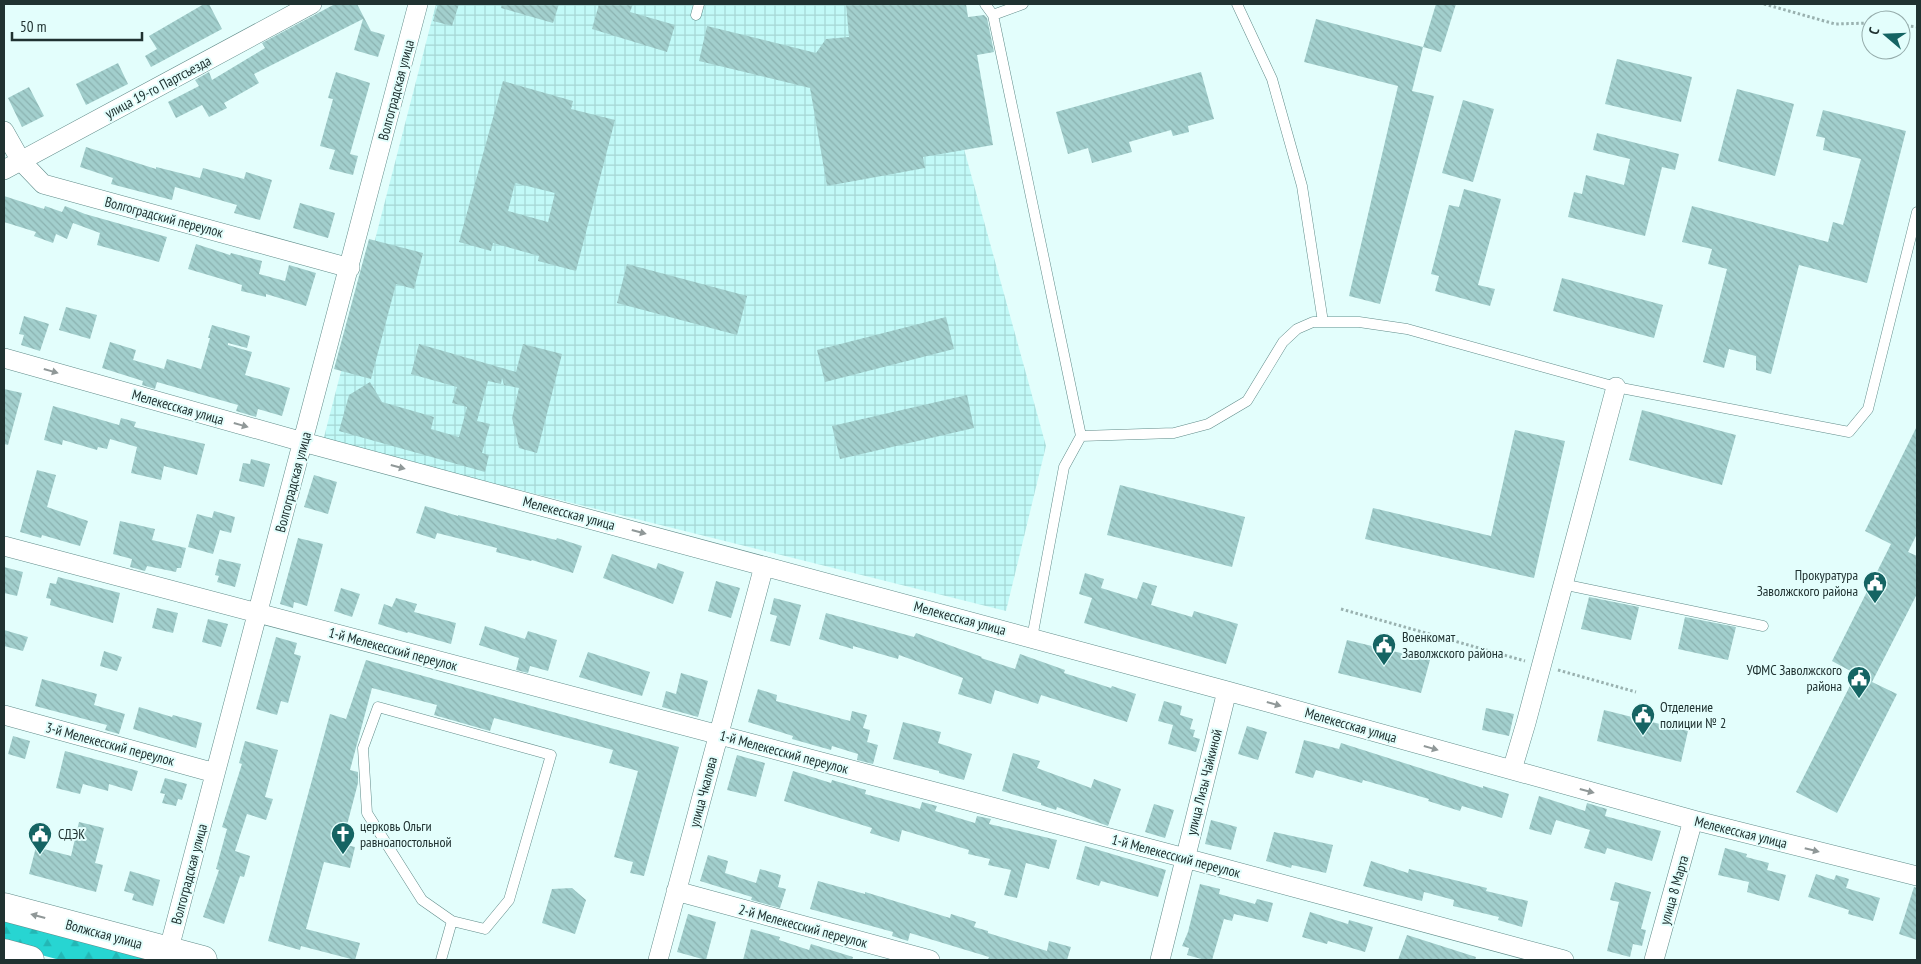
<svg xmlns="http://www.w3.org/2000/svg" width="1921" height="964" viewBox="0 0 1921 964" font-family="'PT Sans Narrow',sans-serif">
<defs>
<pattern id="industrial-grid" width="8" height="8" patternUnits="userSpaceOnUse" patternTransform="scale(1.25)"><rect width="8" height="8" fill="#c2faf8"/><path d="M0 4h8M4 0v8" fill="none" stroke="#a6d7d5"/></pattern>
<pattern id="forest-firs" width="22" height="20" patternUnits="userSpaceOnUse" patternTransform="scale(1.25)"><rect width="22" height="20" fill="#27d5d2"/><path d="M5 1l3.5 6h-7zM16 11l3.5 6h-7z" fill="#23b7b5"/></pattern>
<pattern id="building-back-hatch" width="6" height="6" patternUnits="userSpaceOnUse" patternTransform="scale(1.25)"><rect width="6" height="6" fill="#a2cfcd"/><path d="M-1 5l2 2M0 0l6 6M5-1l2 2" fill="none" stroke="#8bb2b0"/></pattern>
</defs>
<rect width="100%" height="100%" fill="#e3fefc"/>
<path fill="url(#industrial-grid)" d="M436 4H924L1046 446 1006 611 323 441Z"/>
<path fill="url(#forest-firs)" d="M4 920 154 960H60L4 945Z"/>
<path fill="url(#building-back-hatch)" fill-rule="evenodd" d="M204 4H209L222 29 151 67 145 56 157 49 149 36Z
M335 4H357L371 31 385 35 378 57 354 50 363 19 254 74 259 83 224 103 227 108 209 117 202 105 176 118 168 102 199 86 195 80 209 72 212 80 265 48 262 43Z
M438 4H459L452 26 433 21Z
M502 4H559L553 23 501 8Z
M599 4H633L630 12 675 25 667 52 592 29Z
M846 4H966L968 17 984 15 987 18 994 52 977 55 993 145 923 157 925 168 827 186 810 88 699 61 707 26 816 53 826 39 849 37Z
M1436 4H1456L1441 52 1423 47Z
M1316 19 1423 47 1412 91 1434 96 1380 304 1349 296 1398 86 1304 62Z
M1617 59 1692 77 1681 122 1605 104Z
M118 63 128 84 86 105 76 84Z
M336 72 370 83 350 154 358 156 353 175 329 169 335 150 320 146 333 99 328 98Z
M1201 72 1214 119 1188 126 1189 132 1173 136 1171 130 1129 142 1132 152 1092 163 1088 148 1068 154 1056 112Z
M503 81 573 101 571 109 615 120 576 271 538 261 539 256 493 243 491 251 459 242ZM515 183 555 193 548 222 508 211Z
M29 87 44 116 22 127 8 98Z
M1737 89 1794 104 1775 176 1718 161Z
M1463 100 1494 109 1473 182 1442 173Z
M1823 110 1906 131 1867 283 1799 265 1771 374 1756 370V356L1729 349 1724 368 1703 362 1727 269 1708 264 1712 249 1682 242 1692 206 1828 242 1833 222 1843 225 1861 159 1823 150 1825 138 1816 136Z
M1597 133 1679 154 1675 170 1662 167 1645 236 1568 217 1574 192 1582 194 1586 175 1624 185 1630 159 1593 150Z
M86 147 156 169V167L200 178 203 168 244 179 246 172 272 180 260 220 234 213 237 205 175 187 172 200 111 184 113 178 80 167Z
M1464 189 1501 199 1478 285 1495 289 1490 306 1435 291 1439 276 1431 274 1449 205 1459 207Z
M4 196 44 209 45 206 62 212 65 206 85 214 167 237 159 262 97 245 100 233 73 223 67 239 56 234 53 243 34 236 36 232 4 222Z
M300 203 335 213 328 238 293 228Z
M369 239 423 253 414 289 396 284 371 379 334 369Z
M196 244 230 255 231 253 262 261 259 274 285 281 289 265 316 273 306 306 266 294V297L241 291 242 285 188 269Z
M627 264 747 296 737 335 617 303Z
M1562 278 1663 305 1654 338 1553 311Z
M66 307 97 315 90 339 59 330Z
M24 316 49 324 40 351 21 345 24 335 19 334Z
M946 317 954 349 825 382 817 350Z
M212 325 250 336 247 348 228 343V345L252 352 245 375 290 388 282 416 258 409 256 417 236 411 238 405 157 382 155 389 142 385 143 381 102 368 110 342 136 350 133 360 164 369 167 359 201 369 210 338H208Z
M419 344 516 372 523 344 562 354 537 453 519 448 512 418 519 388 504 385 502 378 501 384 488 381 477 421 490 424 482 453 489 455 485 472 339 431 349 395 370 382 382 402 434 417 431 429 459 437 467 407 452 403 457 387 411 374Z
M4 389 22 393 8 445 4 444Z
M967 395 974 428 840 459 832 426Z
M53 406 119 425 121 418 136 422 134 427 205 444 197 475 164 466 161 480 131 473 137 447 110 439 107 449 98 447 97 450 63 440 62 445 44 440Z
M1642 410 1736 435 1722 485 1629 460Z
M1917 426V534L1908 552 1917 556V594L1872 682 1897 694 1837 813 1796 792 1856 674 1832 661 1891 544 1865 531Z
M1515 430 1565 441 1534 578 1365 539 1373 508 1491 536Z
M251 459 270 464 264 487 239 481 243 463 250 464Z
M37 470 56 475 47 507 88 521 80 546 42 535 41 538 20 532Z
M314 475 337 482 328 514 304 507Z
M1120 485 1245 517 1232 567 1107 535Z
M425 506 458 516V515L556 540 557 538 582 546 573 573 532 560 531 561 496 552 497 548 437 533 435 539 416 533Z
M214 511 235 517 231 533 220 530 213 554 188 547 197 514 212 518Z
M120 521 155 529 152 540 186 548 181 568H177L176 572 147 566 145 571 130 567 132 559 113 554Z
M298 538 323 544 307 606 294 602 293 608 280 604Z
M612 554 656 569 658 563 684 572 673 604 603 578Z
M219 559 241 564 235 587 217 582 219 576 215 575Z
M4 567 23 572 17 596 4 593Z
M1085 573 1104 579 1101 588 1137 599 1143 582 1157 586 1151 605 1192 617 1194 611 1238 624 1226 664 1084 623 1092 598 1079 594Z
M58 577 120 593 113 623 50 605 51 599 46 598 50 583 56 584Z
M716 581 740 588 731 618 708 611Z
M341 588 360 594 352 617 334 611Z
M1589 597 1639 607 1631 640 1581 629Z
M396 598 417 604 414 612 456 623 451 644 408 632 407 633 378 624 384 604 392 607Z
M774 598 801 605 790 646 770 641 777 616 770 614Z
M157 608 178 613 173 633 152 628Z
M826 613 914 637 916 633 982 657 981 658 1015 669 1020 654 1065 670 1064 673 1111 688 1112 686 1136 694 1127 722 1041 695 1038 704 995 690 991 704 958 694 963 678 899 655 898 659 853 646V649L819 639Z
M1685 617 1736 627 1728 660 1678 649Z
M208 619 228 624 221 647 202 642Z
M485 626 525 639 528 631 557 640 548 671 530 666 528 673 516 670 519 658 479 645Z
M4 630 28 637 23 651 4 646Z
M276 637 297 643 294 654 301 656 288 703 281 701 277 715 256 709Z
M1347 640 1430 660 1421 693 1338 673Z
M104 651 122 657 117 671 100 666Z
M588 652 650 672 642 696 579 677Z
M366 660 679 747 644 876 630 873 633 862 614 857 638 771 609 763 613 750 494 718 490 731 434 715 437 705 372 688 350 770 358 772V783L342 844 355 847 350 868 324 862 306 929 360 943 355 960 301 946 300 950 268 941 330 714 346 719Z
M681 673 708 681 698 717 662 707 666 691 676 694Z
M42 679 97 694 94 705 125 714 119 734 105 730 107 725 35 706Z
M758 689 777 695 776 701 850 721 852 711 867 715 863 728 870 730 867 742 878 745 873 764 857 760 858 754 832 746 831 750 792 739 793 736 748 722Z
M1164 701 1182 706 1180 715 1193 719 1190 729 1195 730 1193 737 1200 739 1196 752 1168 744 1173 725 1158 721Z
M139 707 172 717 173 715 202 723 196 748 133 729Z
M1486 708 1514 714 1509 736 1482 730Z
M1604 710 1688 731 1681 762 1597 741Z
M903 722 941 732 938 743 972 754 964 780 939 773V771L893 759Z
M1247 726 1267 732 1258 760 1238 754Z
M13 736 30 741 25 759 8 754Z
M1304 740 1339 749 1341 743 1483 788V786L1509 794 1502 818 1462 806 1460 811 1428 801 1429 799 1363 780 1362 783 1316 770 1313 778 1295 773Z
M245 741 278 750 265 797 273 799 266 820 247 814 235 851 250 856 244 877 240 876 224 924 203 917 219 870 216 869 227 829 222 827 242 764 239 763Z
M65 751 138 771 132 791 109 784 108 791 83 784 80 794 56 788Z
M1013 753 1040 761 1037 768 1091 788 1094 779 1121 789 1108 826 1057 807 1056 810 1041 805V803L1002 791Z
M737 755 765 763 756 797 727 790Z
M793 771 831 783 832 780 866 790 865 794 920 809 922 802 937 806 935 811 975 823 977 816 991 819 989 824 1057 840 1049 869 1026 863 1017 898 1004 895 1011 870 988 865 990 859 968 854 969 850 902 830 899 842 870 833 872 828 784 801Z
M165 778 187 784 182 800 178 799 176 806 162 803 165 794 160 793Z
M1539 796 1585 811 1587 803 1607 809 1605 816 1661 831 1652 861 1607 848 1605 854 1584 848 1590 830 1556 820 1551 835 1529 829Z
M1154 804 1174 810 1165 838 1145 832Z
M1211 820 1237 827 1231 850 1205 844Z
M79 822 104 828 95 863 103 865 96 892 29 874 36 847 71 856Z
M1274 832 1333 845 1326 873 1292 865 1291 868 1266 861Z
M1085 846 1166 870 1158 897 1101 881 1099 886 1076 879Z
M1725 848 1747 854 1746 857 1769 863 1767 870 1786 875 1779 901 1747 892 1749 882 1718 875Z
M708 855 728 861 725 873 756 883 760 869 781 875 778 887 786 889 780 908 751 900 752 897 700 881Z
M1371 861 1408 873 1409 869 1487 888 1486 891 1528 901 1522 927 1498 920 1499 917 1453 906 1454 900 1424 892 1422 901 1363 886Z
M130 871 160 880 153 906 132 900 134 894 124 891Z
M1816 874 1834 880 1836 875 1849 879 1846 888 1880 898 1873 921 1848 914 1849 910 1808 897Z
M818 881 865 894V892L950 918 951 914 976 922 974 927 988 931V933L1047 951 1049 941 1071 947 1067 960H988L989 957 910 933 908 941 892 936 893 932 810 909Z
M1615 882 1651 892 1641 929 1646 930 1642 946 1633 944 1630 957 1607 951 1619 902 1610 900Z
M1200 884 1220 889 1219 894 1255 904 1257 899 1273 903 1268 922 1234 914 1232 921 1224 919 1212 960H1205L1187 955 1189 948 1182 946 1188 932Z
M1914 887 1917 888V940L1899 934Z
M572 888 586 900 575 934 542 923 552 889Z
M1310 912 1348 924 1349 920 1373 927 1365 952 1328 941 1327 944 1302 937Z
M688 914 716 922 706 960 677 952Z
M751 929 780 937 779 940 809 950 811 944 853 957 852 960H743Z
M1407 935 1476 957 1475 960H1398Z"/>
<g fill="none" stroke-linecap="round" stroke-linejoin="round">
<g stroke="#618c8a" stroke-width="11">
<path id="lane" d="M985 4 993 15 1081 436
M1237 4 1272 79 1302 186 1323 322
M696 15 699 4
M993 15 1023 4
M1562 584 1763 626
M1032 638 1064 467 1081 436 1174 433 1208 424 1247 401 1283 342 1297 329 1313 322H1359L1407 329 1616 387 1849 432 1868 409 1917 212
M378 707 551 755 509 900 485 929 452 921 422 900 367 813 363 748Z
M441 960 452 921"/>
</g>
<g stroke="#618c8a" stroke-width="20">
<path id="street" d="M4 131 21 161 43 184 350 268
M4 170 312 4
M4 358 303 442 1227 691 1693 820 1917 876
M4 546 1185 858 1564 960
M4 715 215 773
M1512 770 1526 723 1616 387
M676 891 930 960
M166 960 418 4
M658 960 764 566
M1160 960 1227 691
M1654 960 1693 820"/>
</g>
<g stroke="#618c8a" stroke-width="29">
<path id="secondary" d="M4 907 203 960
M4 953 30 960"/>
</g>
<path stroke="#99b1af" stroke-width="3" stroke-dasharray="2.5 2.5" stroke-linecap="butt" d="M1764 4 1835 24 1871 23
M1901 25 1917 27
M1341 609 1525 661
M1558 670 1636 692"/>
<use href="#lane" stroke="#fff" stroke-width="10"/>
<use href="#street" stroke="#fff" stroke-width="19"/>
<use href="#secondary" stroke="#fff" stroke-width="28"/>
</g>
<defs><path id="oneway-solid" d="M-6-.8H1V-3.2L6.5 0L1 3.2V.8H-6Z" transform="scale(1.25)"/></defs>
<g fill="#909898">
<use href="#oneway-solid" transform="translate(51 371) rotate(16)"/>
<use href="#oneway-solid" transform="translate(241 425) rotate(16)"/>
<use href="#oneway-solid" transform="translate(398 467) rotate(15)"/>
<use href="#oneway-solid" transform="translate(639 532) rotate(15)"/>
<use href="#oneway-solid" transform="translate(1274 704) rotate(16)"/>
<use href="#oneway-solid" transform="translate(1431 748) rotate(16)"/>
<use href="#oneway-solid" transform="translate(1587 791) rotate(15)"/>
<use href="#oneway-solid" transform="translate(1812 850) rotate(14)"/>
<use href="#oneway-solid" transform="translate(38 916) rotate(-165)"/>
</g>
<defs>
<g id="civic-pin" transform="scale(1.25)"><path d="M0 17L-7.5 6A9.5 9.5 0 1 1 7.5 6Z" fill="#156463" stroke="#e3fefc"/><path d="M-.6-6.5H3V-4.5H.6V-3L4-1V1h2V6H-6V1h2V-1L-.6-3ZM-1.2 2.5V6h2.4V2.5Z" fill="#fff"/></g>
<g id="church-pin" transform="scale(1.25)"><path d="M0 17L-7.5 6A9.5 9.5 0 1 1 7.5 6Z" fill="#156463" stroke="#e3fefc"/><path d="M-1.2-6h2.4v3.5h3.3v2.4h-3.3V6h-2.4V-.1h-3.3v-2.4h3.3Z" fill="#fff"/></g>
</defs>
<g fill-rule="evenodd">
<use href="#civic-pin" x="1875" y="583"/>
<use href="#civic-pin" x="1384" y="645"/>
<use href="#civic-pin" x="1859" y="678"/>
<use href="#civic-pin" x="1643" y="715"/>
<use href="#civic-pin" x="40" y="834"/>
<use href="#church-pin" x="343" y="834"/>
</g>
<g text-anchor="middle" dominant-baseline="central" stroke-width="4" stroke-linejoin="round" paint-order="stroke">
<g font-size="14" fill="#203231" stroke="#e3fefc">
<text transform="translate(158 87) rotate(-28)">улица 19-го Партсъезда</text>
<text transform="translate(396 90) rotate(-75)">Волгоградская улица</text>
<text transform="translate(164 217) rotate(15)">Волгоградский переулок</text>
<text transform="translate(178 407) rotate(16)">Мелекесская улица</text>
<text transform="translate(293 482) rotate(-75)">Волгоградская улица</text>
<text transform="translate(569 513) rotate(15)">Мелекесская улица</text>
<text transform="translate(960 618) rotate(15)">Мелекесская улица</text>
<text transform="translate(393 649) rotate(15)">1-й Мелекесский переулок</text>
<text transform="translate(1351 725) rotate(16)">Мелекесская улица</text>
<text transform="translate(110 744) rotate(15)">3-й Мелекесский переулок</text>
<text transform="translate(784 752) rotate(15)">1-й Мелекесский переулок</text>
<text transform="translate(1204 782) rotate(-76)">улица Лизы Чайкиной</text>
<text transform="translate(703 792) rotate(-75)">улица Чкалова</text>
<text transform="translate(1741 832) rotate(14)">Мелекесская улица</text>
<text transform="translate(1176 856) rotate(15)">1-й Мелекесский переулок</text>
<text transform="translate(189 874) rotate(-75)">Волгоградская улица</text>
<text transform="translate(1674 890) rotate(-74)">улица 8 Марта</text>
<text transform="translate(803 926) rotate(15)">2-й Мелекесский переулок</text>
<text transform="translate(104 934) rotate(15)">Волжская улица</text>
</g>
<g font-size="14" fill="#203231" stroke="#e3fefc" text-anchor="start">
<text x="1858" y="575" text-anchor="end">Прокуратура<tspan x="1858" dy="16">Заволжского района</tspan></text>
<text x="1402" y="637">Военкомат<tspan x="1402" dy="16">Заволжского района</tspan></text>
<text x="1842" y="670" text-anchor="end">УФМС Заволжского<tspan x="1842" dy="16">района</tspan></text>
<text x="1660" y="707">Отделение<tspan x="1660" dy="16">полиции № 2</tspan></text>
<text x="360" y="826">церковь Ольги<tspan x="360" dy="16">равноапостольной</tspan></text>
<text x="58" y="834">СДЭК</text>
</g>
</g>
<rect width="1921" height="964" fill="none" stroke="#203231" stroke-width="10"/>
<g transform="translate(1886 35) rotate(289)"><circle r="24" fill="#e3fefc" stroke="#95acab"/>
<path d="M0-4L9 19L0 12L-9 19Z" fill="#156463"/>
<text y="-8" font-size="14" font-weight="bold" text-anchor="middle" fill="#203231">С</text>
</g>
<path d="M12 32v8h130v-8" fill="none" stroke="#203231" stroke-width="2.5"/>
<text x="20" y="32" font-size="15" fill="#203231" stroke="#e3fefc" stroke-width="4" paint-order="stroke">50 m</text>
</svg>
